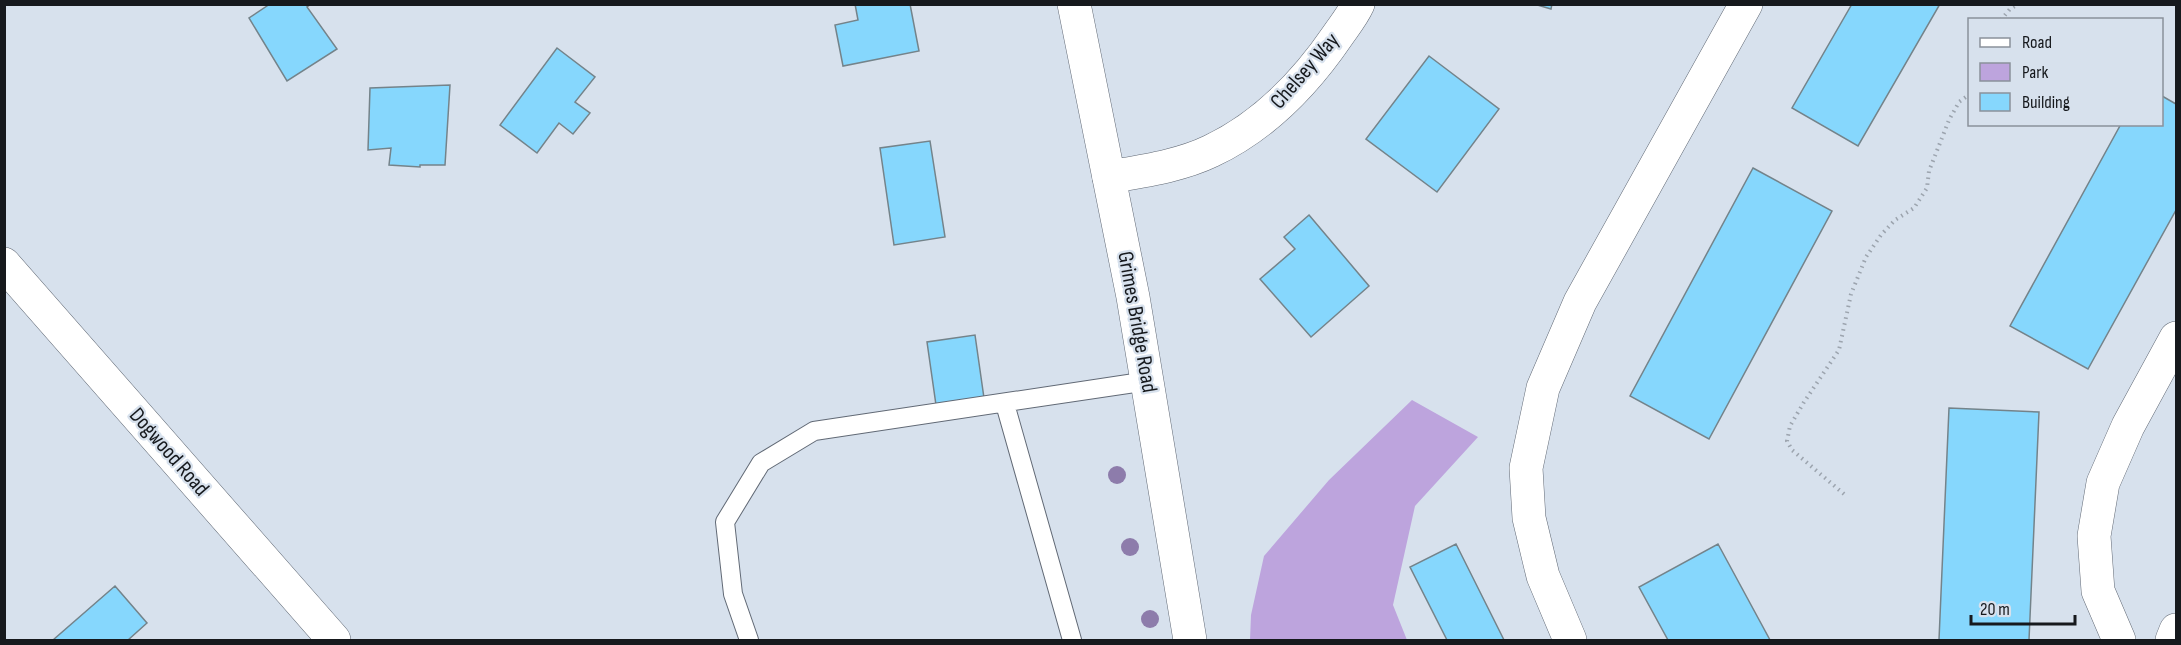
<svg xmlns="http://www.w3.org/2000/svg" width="2181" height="645" viewBox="0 0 2181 645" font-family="'Sofia Sans Condensed',sans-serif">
<rect width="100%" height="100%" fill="#d7e1ed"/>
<path fill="#bda4dd" d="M1412 400 1478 437 1415 506 1393 605 1407 640H1250L1251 615 1264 556 1329 480Z"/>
<path fill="#86d7fd" stroke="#74838a" stroke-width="1.5" d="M270 4H311L307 7 337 49 287 81 249 18Z
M855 4H910L919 51 843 66 835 25 858 20Z
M1534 4H1552L1551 9Z
M1852 4H1940L1858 146 1792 108Z
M557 48 595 77 575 102 590 113 573 134 559 123 537 153 500 125Z
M1429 56 1499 109 1437 192 1366 139Z
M450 85 445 165H420V167L389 165 391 148 368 150 370 88Z
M2162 96 2176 104V210L2088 369 2010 326 2121 124H2162Z
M930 141 945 237 894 245 880 148Z
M1753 168 1832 211 1709 439 1630 396Z
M1309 215 1369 286 1311 337 1260 279 1295 249 1284 237Z
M975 335 984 398 936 405 927 342Z
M1949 408 2039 412 2029 640H1939Z
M1456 544 1504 640H1447L1410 567Z
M1718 544 1770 640H1668L1639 587Z
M115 586 147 623 128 640H53Z"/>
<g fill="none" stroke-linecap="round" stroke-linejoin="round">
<g stroke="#616975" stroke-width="20">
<path id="lane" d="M1005 404 1072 640
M749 640 733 594 725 522 761 463 814 431 1148 381"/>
</g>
<g stroke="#616975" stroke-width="34">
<path id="street" d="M1109 177C1143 171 1180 166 1211 151 1264 126 1306 82 1338 35 1345 25 1353 15 1358 4
M1570 640 1543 576 1529 518 1526 468 1543 388 1580 302 1746 4
M2119 640 2098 591 2094 536 2103 483 2128 426 2176 338
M2172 640 2176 630"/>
</g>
<g stroke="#616975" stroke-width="34">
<path id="secondary" d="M1074 4 1133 297 1190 640
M4 264 334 640"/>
</g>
<path stroke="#9ca4ae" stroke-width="4" stroke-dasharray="1.5 4.5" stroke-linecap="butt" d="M2001 20 2010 9 2018 4
M1844 494 1792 450 1787 441 1790 426 1804 402 1839 350 1851 294 1866 257 1881 235 1895 220 1914 208 1927 188 1929 171 1949 120 1959 102 1970 94"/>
<use href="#lane" stroke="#fff" stroke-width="18"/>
<use href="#street" stroke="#fff" stroke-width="33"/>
<use href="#secondary" stroke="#fff" stroke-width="33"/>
</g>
<g fill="#8d7cab">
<circle cx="1117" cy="475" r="9"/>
<circle cx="1130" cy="547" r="9"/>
<circle cx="1150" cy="619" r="9"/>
</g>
<g text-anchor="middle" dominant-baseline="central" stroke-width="4.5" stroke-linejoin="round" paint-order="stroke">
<g font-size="22" fill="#16191d" stroke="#d7e1ed">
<text transform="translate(1305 71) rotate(-49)">Chelsey Way</text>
<text transform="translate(1137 322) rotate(80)">Grimes Bridge Road</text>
<text transform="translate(169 452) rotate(49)">Dogwood Road</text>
</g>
</g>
<rect width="2181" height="645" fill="none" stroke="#16191d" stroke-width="12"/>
<rect x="1968" y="18" width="195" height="108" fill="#d7e1ed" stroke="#8a919a" stroke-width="1.5"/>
<rect x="1980" y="38" width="30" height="9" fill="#ffffff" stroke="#8a919a" stroke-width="1.5"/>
<text x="2022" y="48" font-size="18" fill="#16191d">Road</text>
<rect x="1980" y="63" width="30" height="18" fill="#bda4dd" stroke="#8a919a" stroke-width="1.5"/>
<text x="2022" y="78" font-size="18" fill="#16191d">Park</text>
<rect x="1980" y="93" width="30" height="18" fill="#86d7fd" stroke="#8a919a" stroke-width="1.5"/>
<text x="2022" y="108" font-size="18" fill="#16191d">Building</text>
<path d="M1971 615v9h104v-9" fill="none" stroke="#16191d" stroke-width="3"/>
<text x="1980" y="615" font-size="18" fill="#16191d" stroke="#d7e1ed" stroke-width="4.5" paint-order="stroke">20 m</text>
</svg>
